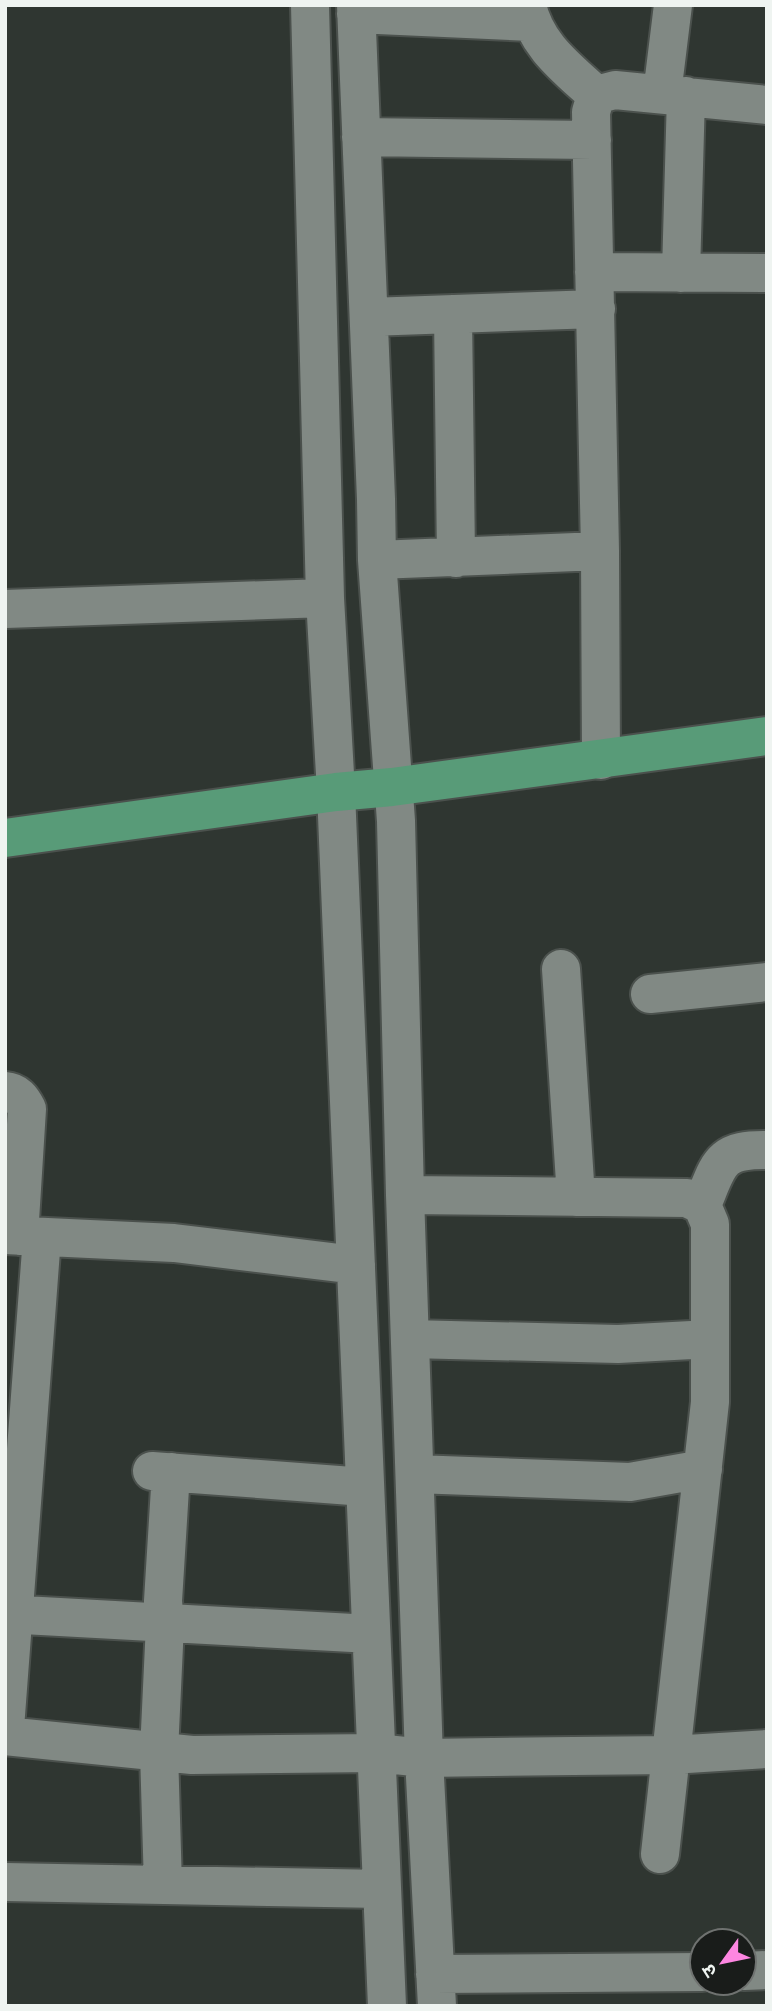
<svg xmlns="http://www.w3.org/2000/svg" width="772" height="2011" viewBox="0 0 772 2011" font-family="'IBM Plex Sans','Noto Sans Devanagari',sans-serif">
<rect width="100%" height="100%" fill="#2f3631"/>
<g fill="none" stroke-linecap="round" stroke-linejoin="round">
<g stroke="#4b514d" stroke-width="42">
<path id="minor" d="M310 5 325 598 336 792 387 2006
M356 5 376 499 377 560 396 821 405 1195 424 1758 437 2006
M527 5C536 46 567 68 596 95
M356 14 531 22
M662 94 673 5
M596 95 591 112 600 551 601 760
M596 95 615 90 767 105
M361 137 592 140
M594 272 767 273
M681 273 686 96
M453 314 456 558
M369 317 596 309
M377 560 600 551
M5 609 325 598
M561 969 576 1197
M650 994 767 982
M5 1091C17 1092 22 1099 27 1109L19 1236
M405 1195 687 1198 702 1205 710 1224V1402L660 1854
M702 1205C719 1165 718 1149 767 1150
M5 1235 174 1243 356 1265
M410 1339 618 1344 710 1339
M152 1471 365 1487
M415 1474 630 1482 703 1469
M5 1614 371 1634
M5 1728 42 1237
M5 1736 192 1755 376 1753 424 1758 573 1756 671 1755 767 1749
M5 1882 382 1889
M163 1885 159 1752 165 1624 163 1601 171 1472
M744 1971 767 1970
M435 1974 702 1972"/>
</g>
<g stroke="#4b514d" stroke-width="42">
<path id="major" d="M5 838 336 792 392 787 767 736"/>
</g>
<use href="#minor" stroke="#818984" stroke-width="38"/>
<use href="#major" stroke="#589b78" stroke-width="38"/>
</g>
<rect width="772" height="2011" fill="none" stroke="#eff4f1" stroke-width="14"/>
<g transform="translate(723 1962) rotate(237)"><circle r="33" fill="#191c1a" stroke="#6f7270" stroke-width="2"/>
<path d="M0-5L12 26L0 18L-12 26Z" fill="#fd86e1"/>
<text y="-10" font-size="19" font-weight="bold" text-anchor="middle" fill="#eff4f1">उ</text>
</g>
</svg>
